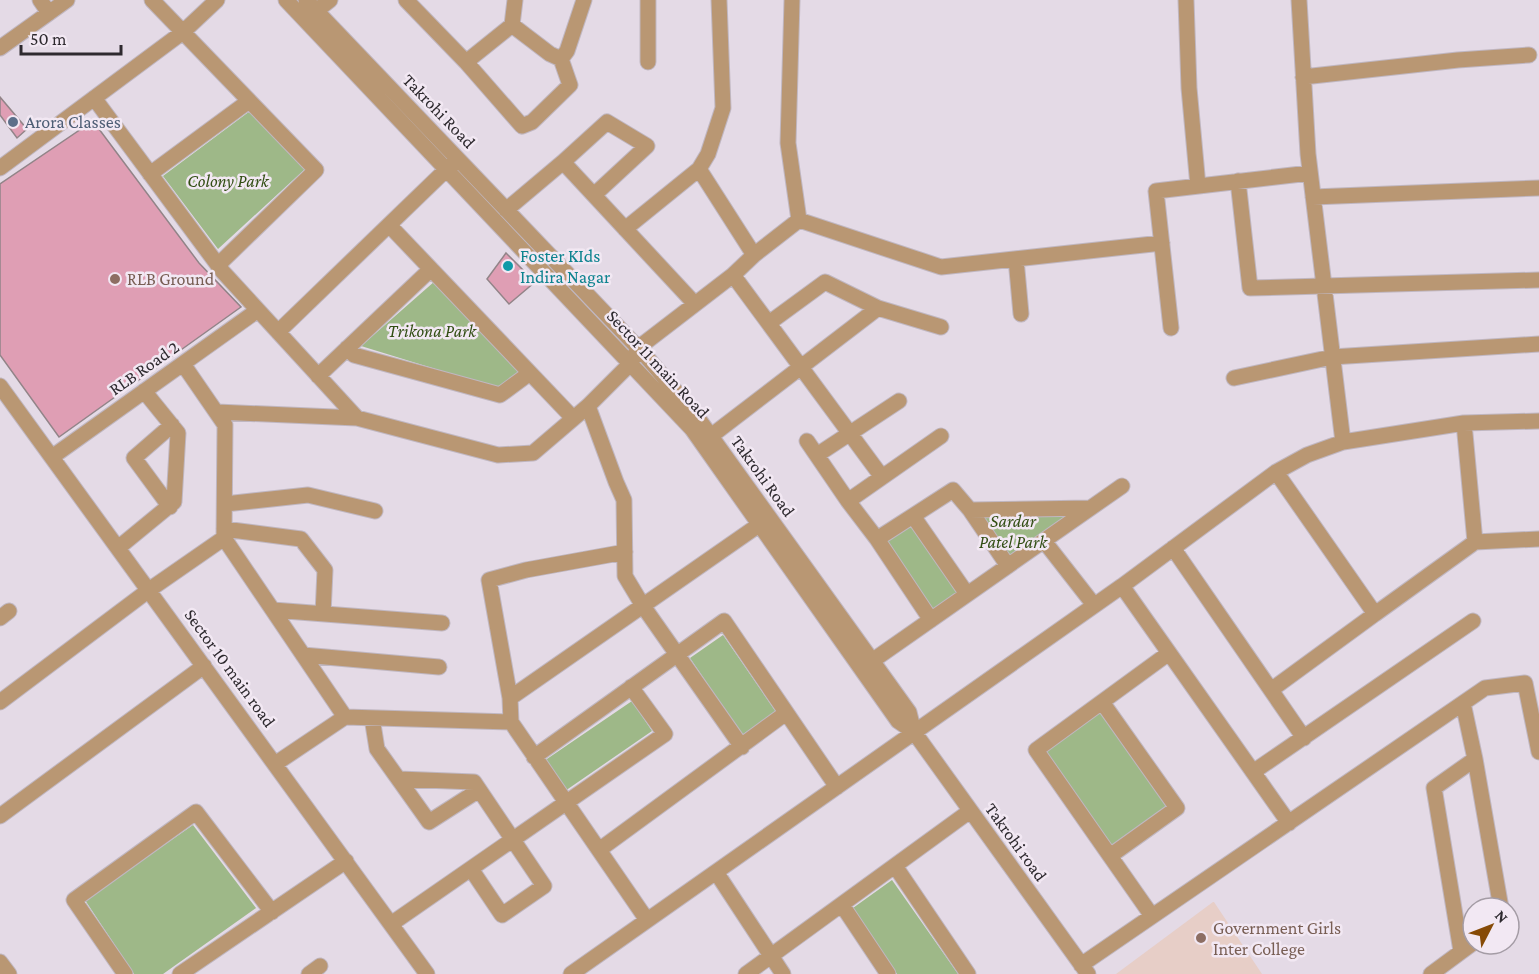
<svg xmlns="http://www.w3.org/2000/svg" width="1539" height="974" viewBox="0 0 1539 974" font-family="'Crimson Pro',serif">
<rect width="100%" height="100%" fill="#e4dae6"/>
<path fill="#e7cec7" d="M1214 902 1262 974H1116L1213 902Z"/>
<path fill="#9eb888" d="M250 111 305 169 218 249 163 176Z
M435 281 520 371 497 388 361 346Z
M1074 511 1008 559 975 513Z
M909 522 959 592 930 611 882 540Z
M723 635 776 712 742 735 690 658Z
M632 701 652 731 565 791 544 761Z
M1099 710 1171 807 1112 847 1044 750Z
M193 825 256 908 163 974H134L85 900Z
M892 880 958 974H897L853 908Z"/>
<path fill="#df9eb4" stroke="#928488" stroke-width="1.5" d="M0 97 27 129 17 138 0 115Z
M93 121 199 263 241 307 59 437 0 355V184Z
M506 253 535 282 509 304 487 279Z"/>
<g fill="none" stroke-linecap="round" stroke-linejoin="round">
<g stroke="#c0b7c1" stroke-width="17">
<path id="minor" d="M40 0 49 13
M152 0 316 170 218 265
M286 0 692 429 898 721 914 732 1088 974
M306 0 644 354 695 414 909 712 914 732
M406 0 466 62 522 126 532 122 570 85 561 59 550 54 512 25
M648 0V62
M792 0 788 143 799 220
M1186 0 1189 88 1198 186
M316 11 330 0
M0 48 67 0
M561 59 567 51 584 0
M466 62 512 25 515 0
M1303 77 1458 60 1529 55
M94 98 223 272 357 418
M563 162 607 122 647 146 594 195
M0 168 183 32 217 0
M699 169 708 154 723 108 719 0
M150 174 249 101
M1238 181 1250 288 1539 280
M1313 197 1539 188
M506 210 563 162 695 304
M389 225 573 418
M625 229 699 169 754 255 733 275
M754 255 799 220 941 267 1162 243
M1016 259 1021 314
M769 323 825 282 878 308 941 327
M1171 328 1156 191 1310 173
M278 332 453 163
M347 348 354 355 500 395 530 373
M183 364 225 425 224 538 345 717
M318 376 431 269
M1234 378 1332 357 1539 344
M0 386 427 974
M588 406 616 482 624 500 625 576 643 606 742 747
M217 412 357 418 498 455 533 453 588 406 631 363 638 348 733 275 882 477
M1464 423 1475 542 1539 539
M711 436 878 308
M807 441 848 501
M1343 442 1464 423 1539 421
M817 455 899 401
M52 457 258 310
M1276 472 1375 614 1475 542
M225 504 308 495 375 511
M170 507 134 458 172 425
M913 516 967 594
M224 529 301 539 325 570 323 614
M877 539 848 501 941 436
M1044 541 1094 605
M118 548 174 502 178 433 144 391
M1173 548 1304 738
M1008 566 970 510 1090 508
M1122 586 1289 823
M273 610 442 623
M0 618 9 611
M931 620 877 539 953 490 970 510
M303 655 439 667
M872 661 1122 486
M1271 690 1375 614
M510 698 489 580 526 570 625 552
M0 702 149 590 224 538
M1102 702 1177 808 1110 856 1036 750 1169 653
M1463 703 1475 759 1501 908
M372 718 377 749 429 822 479 790
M511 722 510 698 766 520
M534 757 724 621 837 787
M275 764 345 717 511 722 647 920
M1253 772 1473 621
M399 779 474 782 544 886 502 915 471 869
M0 816 204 666
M599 850 786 713
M1110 856 1152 916
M895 866 968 974
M716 872 783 974
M842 905 888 974
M391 924 665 734 631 687
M1461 951 1434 788 1475 759
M0 962 9 974
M1081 965 1485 688 1525 683 1539 752
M125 974 74 900 196 812 272 912
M180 974 346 861
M309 974 320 966
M571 974 1122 586 1276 472 1307 455 1343 442 1308 154 1299 0
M746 974 970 811
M1431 974 1473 943"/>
</g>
<use href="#minor" stroke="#b99773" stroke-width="15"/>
</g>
<circle fill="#5c6f8a" stroke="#f2e8f3" stroke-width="2" cx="13" cy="122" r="6"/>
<circle fill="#0f9aa8" stroke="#f2e8f3" stroke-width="2" cx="508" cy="266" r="6"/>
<g fill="#8d6e63" stroke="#f2e8f3" stroke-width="2">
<circle cx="115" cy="279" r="6"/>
<circle cx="1201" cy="938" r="6"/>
</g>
<g text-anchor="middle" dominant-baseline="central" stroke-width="5" stroke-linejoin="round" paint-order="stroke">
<g font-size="18" fill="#2e2a2f" stroke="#f2e8f3">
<text transform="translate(439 111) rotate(46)">Takrohi Road</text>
<text transform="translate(658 364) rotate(47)">Sector 11 main Road</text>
<text transform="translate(144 368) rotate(-35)">RLB Road 2</text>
<text transform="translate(763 476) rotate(54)">Takrohi Road</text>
<text transform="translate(230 668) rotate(54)">Sector 10 main road</text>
<text transform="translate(1016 842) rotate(54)">Takrohi road</text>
</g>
<g font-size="18" fill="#4e5e75" stroke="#f2e8f3" text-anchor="start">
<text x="25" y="122">Arora Classes</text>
</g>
<g font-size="18" font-style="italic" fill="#324e14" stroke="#f2e8f3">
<text x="228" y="181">Colony Park</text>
<text x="432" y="331">Trikona Park</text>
<text x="1013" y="521">Sardar<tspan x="1013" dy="21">Patel Park</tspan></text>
</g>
<g font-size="18" fill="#0d838f" stroke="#f2e8f3" text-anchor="start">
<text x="520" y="256">Foster KIds<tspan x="520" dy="21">Indira Nagar</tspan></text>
</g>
<g font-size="18" fill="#785e54" stroke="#f2e8f3" text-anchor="start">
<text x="127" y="279">RLB Ground</text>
<text x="1213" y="928">Government Girls<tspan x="1213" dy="21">Inter College</tspan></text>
</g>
</g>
<g transform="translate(1491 926) rotate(48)"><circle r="28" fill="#f2e8f3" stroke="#a49ca5" stroke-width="1.5"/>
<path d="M0-4.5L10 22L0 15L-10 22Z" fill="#864a06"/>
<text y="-9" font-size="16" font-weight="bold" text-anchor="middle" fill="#2e2a2f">N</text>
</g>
<path d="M21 45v9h100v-9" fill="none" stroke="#2e2a2f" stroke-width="3"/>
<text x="30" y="45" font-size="18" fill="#2e2a2f" stroke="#f2e8f3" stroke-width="4.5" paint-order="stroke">50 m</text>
</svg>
